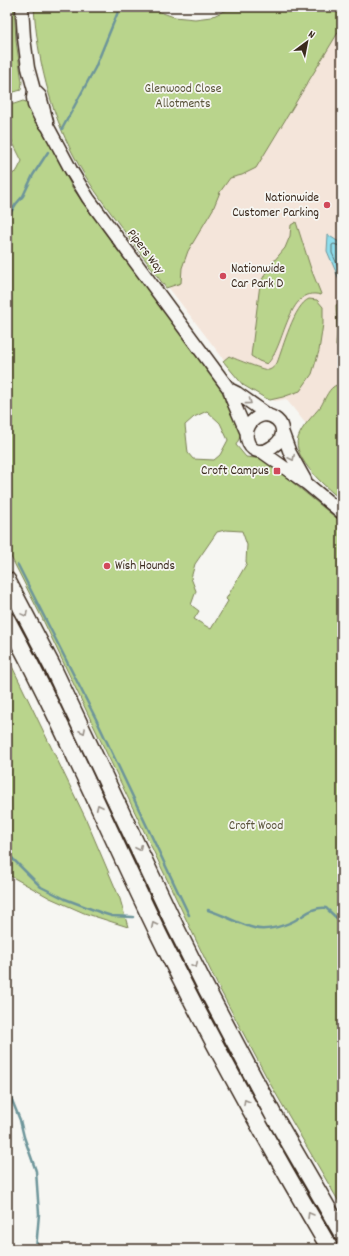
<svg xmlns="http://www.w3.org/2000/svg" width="349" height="1256" viewBox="0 0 349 1256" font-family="Dekko,sans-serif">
<rect width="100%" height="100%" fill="#f6f6f2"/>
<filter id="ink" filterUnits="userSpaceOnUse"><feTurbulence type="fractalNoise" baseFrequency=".025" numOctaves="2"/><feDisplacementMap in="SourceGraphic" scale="8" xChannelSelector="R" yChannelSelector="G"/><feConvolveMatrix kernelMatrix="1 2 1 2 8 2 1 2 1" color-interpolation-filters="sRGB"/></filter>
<g filter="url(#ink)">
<path fill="#f4e5da" d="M342 13V500L325 486 311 470 298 451 297 446V439L306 424 286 399 276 401 265 398 248 388 238 378 169 288 167 274 168 266Z"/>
<path fill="#b9d48c" stroke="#7a7f55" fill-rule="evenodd" d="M7 7H14L16 41 22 82 21 90 7 94Z
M34 7H153L160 12 174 17 195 19 211 17 233 7H342V26L256 168 242 175 230 178 220 192 213 209 188 251 182 268 181 283 166 288C150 267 135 245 119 224 103 202 86 180 74 156 50 111 37 58 34 7Z
M23 101 26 102 34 113 72 187 118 251 198 353 231 404 242 433 236 445 246 457 264 459 335 517 342 521V1207L272 1087 217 984 43 620 7 549V177L17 171 22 161 7 131V104H14ZM207 411 220 423 228 440 220 455 214 460 193 459 188 453 185 425 194 417ZM225 530 242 531 247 545 246 562 247 563 226 599 228 601 211 629 194 619 199 611 191 605 196 591 191 578 195 564 217 532Z
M296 222 311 269 321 294V295C287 285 285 348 267 364L259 361 251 356 260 284 268 268 285 248 290 236 291 225Z
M309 299 317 300 323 307V324L319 351 312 374 300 391 283 397 270 400 265 398 243 385 223 361 229 356C235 359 266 371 269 370 272 369 275 366 277 363 283 348 294 305 309 299Z
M339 304 342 309V349H339L336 346 337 328 336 307V305Z
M337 385 342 386V500C328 490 291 457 298 438 302 426 313 416 321 406 325 399 329 387 337 385Z
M7 656 85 817 120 899 128 927 84 913 50 898 7 874Z"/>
<path fill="#8eddec" stroke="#6d959a" d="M328 235 342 244V286L327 251Z"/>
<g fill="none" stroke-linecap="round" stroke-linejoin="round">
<path stroke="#5c7270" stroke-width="1" d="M342 247 334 244 332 245V253L342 275"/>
<path stroke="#6d959a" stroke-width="2.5" d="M62 129 95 68 120 7
M7 218 16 204 23 196 33 175 48 152
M18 565 96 719 189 915
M7 853 41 887 65 899 102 913 112 916 133 917
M208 910C224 915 239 924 254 928 267 932 288 925 299 918
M302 916C309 911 317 907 326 908L342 923
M7 1088 20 1120 24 1137 36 1171 39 1214 36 1249"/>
<g stroke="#3b2a1e" stroke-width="15">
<path id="secondary" d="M22 7 24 38 28 68 34 90 33 98 34 105 40 117 48 127 71 170 88 198 229 389 232 399 246 431
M34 90 40 96 47 122
M229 389 237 393 268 415
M264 415C273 415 283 422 282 432 282 439 277 444 272 447 246 465 235 421 264 415Z
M282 431 290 453 305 480
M261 451 306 483 342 513"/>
</g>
<g stroke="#3b2a1e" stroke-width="19">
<path id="highway" d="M7 580 52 666 176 928 206 988 274 1116 342 1233
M7 620C63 723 108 831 160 937 212 1043 270 1147 330 1249"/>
</g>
<use href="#secondary" stroke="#f6f6f2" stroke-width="12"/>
<use href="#highway" stroke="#f6f6f2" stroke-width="16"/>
</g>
<defs><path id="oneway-chevron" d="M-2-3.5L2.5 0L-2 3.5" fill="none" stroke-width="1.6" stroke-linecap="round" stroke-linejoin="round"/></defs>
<g stroke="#989088">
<use href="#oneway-chevron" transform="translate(249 402) rotate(36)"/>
<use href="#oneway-chevron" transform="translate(292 458) rotate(63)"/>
<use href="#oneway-chevron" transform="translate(25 614) rotate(62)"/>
<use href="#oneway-chevron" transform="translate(83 731) rotate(64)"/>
<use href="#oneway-chevron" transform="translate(99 807) rotate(-115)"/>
<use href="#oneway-chevron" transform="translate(139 848) rotate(65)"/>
<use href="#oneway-chevron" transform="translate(154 925) rotate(-116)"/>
<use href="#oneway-chevron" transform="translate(195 965) rotate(63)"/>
<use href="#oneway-chevron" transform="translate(246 1102) rotate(-119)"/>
<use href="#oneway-chevron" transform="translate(310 1215) rotate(-121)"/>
</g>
</g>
<g fill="#d1495b" stroke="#f6f6f2" stroke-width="1.5">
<circle cx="327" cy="205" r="4"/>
<circle cx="223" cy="276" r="4"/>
<rect x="273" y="467" width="8" height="8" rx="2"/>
<circle cx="107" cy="566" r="4"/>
</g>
<g text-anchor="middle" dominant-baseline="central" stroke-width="3.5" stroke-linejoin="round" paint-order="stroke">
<g font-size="13" fill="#5a543a" stroke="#f6f6f2">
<text x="183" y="89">Glenwood Close<tspan x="183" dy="15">Allotments</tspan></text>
<text x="256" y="826">Croft Wood</text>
</g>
<g font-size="13" fill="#3b2a1e" stroke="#f6f6f2" text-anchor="end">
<text x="319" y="198">Nationwide<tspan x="319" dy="15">Customer Parking</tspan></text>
<text x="231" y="269" text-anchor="start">Nationwide<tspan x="231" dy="15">Car Park D</tspan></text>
<text x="269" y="471">Croft Campus</text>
<text x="115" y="566" text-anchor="start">Wish Hounds</text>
</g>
<g font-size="13" fill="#3b2a1e" stroke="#f6f6f2">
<text transform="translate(145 252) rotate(53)">Pipers Way</text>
</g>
</g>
<rect width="349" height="1256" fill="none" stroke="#f6f6f2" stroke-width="24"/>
<rect x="12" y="12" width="325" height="1232" fill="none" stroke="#3b2a1e" stroke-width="1.5" filter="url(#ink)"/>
<g transform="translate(307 42) rotate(32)" stroke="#f6f6f2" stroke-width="3" paint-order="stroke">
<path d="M0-3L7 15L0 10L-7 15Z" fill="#3b2a1e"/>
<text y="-6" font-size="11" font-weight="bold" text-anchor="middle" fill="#3b2a1e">N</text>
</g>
</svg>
